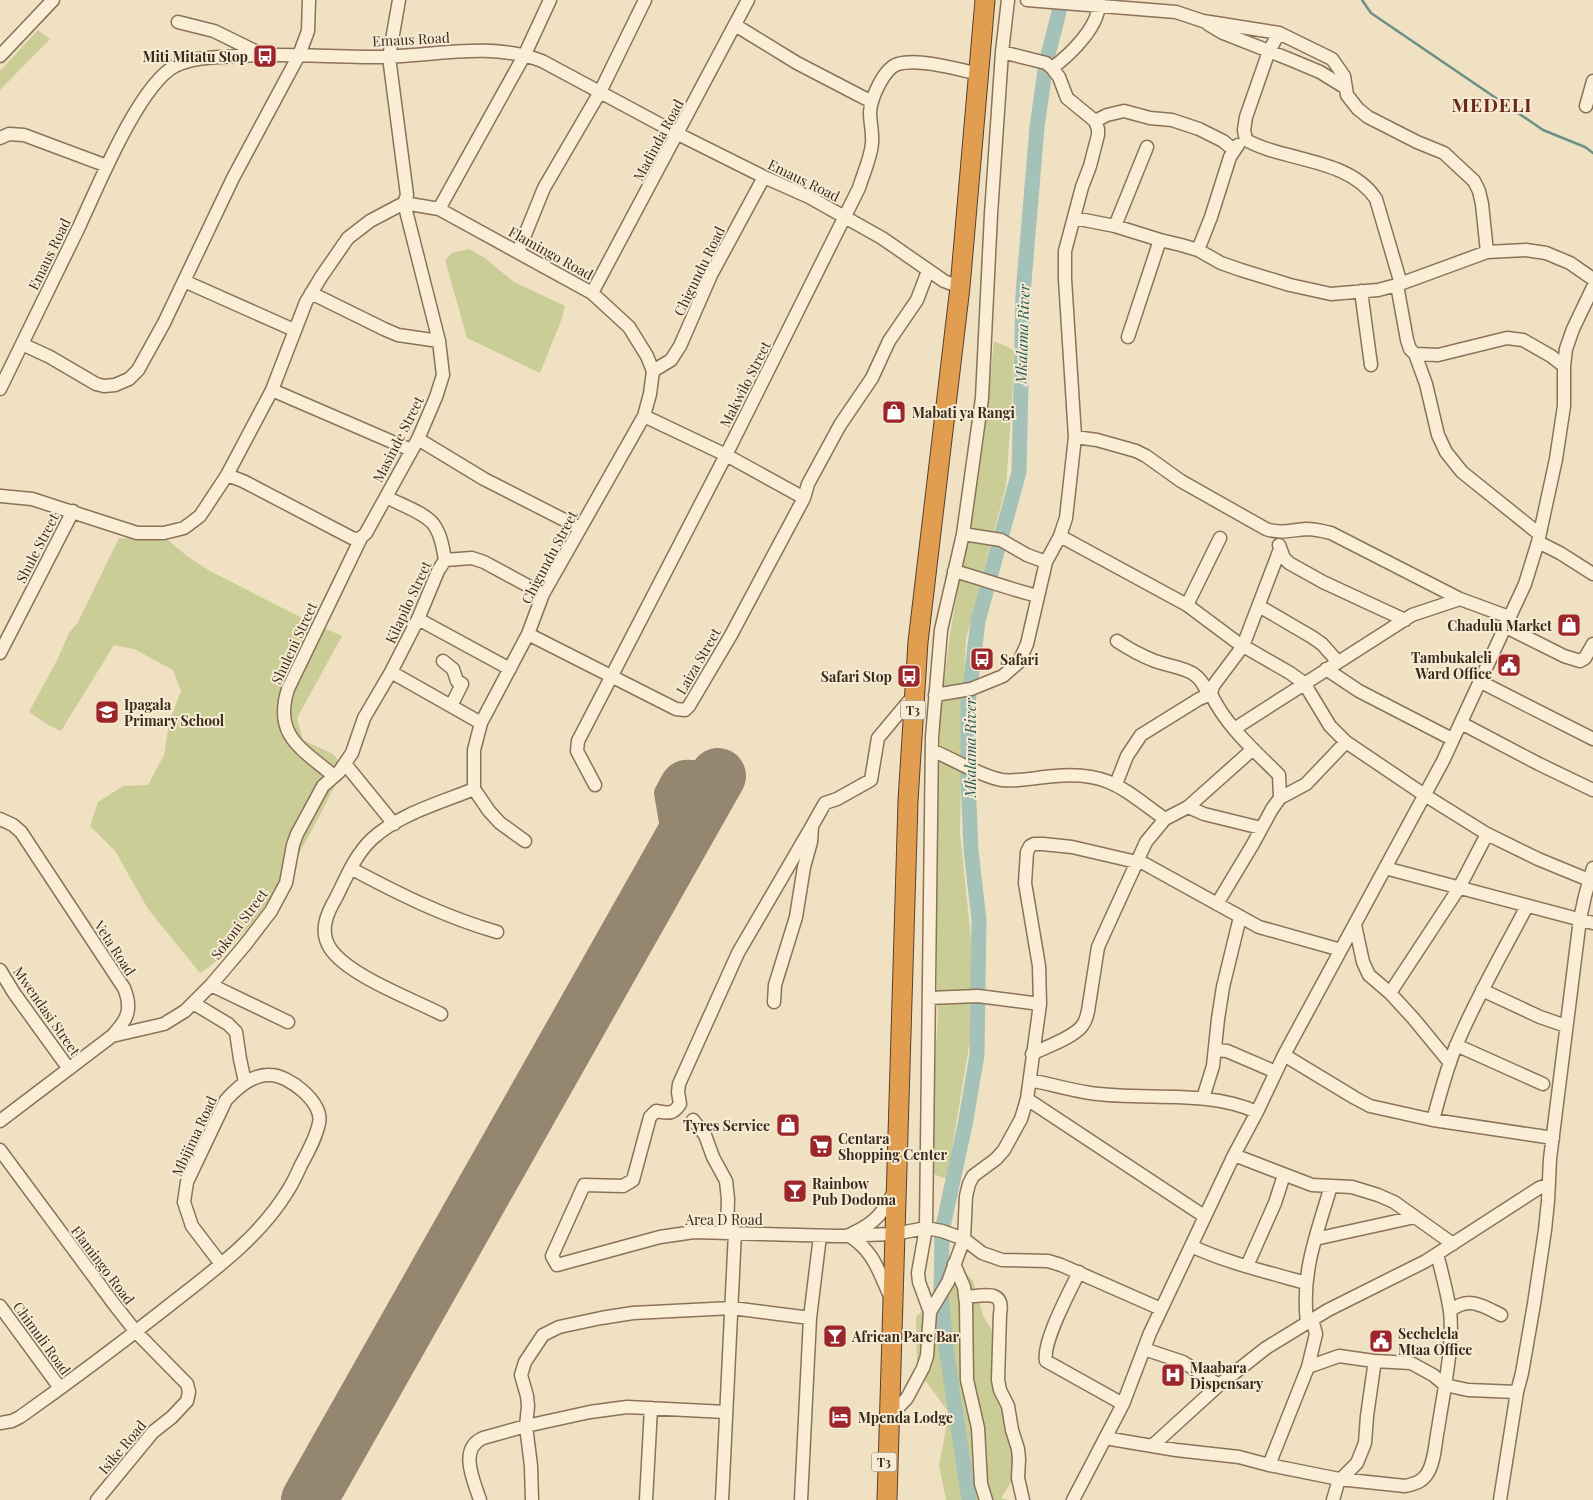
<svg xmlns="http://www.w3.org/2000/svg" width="1593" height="1500" viewBox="0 0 1593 1500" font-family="'Playfair Display',serif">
<rect width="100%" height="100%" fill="#f0e1c3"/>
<path fill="#cace96" d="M38 30 50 39 0 90V71Z
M469 249 485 258 514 282 565 306 561 321 540 373 467 338 445 260 452 253Z
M994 341 1014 350 1012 402 1006 486 966 639 962 718 960 833 973 957 970 1040 947 1179 933 1174V1096L938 1014 936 946 940 716 950 634 984 438Z
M119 538 168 540 187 556 210 571 304 619 342 636 297 718 303 740 333 754 344 767C314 828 283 890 237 940 225 953 215 964 200 973L148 909 115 851 90 826 98 802 123 786 148 785 164 755 169 722 181 691 173 670 134 649 114 645 61 731 50 726 29 712 58 658 69 633 78 622Z
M965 1272 973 1281 983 1315 993 1332 994 1385 1008 1424 1016 1475 1001 1498 1009 1500H946L939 1466 949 1413 917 1369 916 1317Z"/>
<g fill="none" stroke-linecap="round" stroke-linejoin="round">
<path stroke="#6b9187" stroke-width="2.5" d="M1362 0 1371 13 1543 130 1585 147 1593 153"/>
<path stroke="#a5c2b9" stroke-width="15" d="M969 1500 947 1355 941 1293 942 1231 965 1125 977 1055 979 920 971 850 968 779V704L978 621 1019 472 1023 294 1037 127 1046 63 1062 0"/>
<path stroke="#958670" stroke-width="22" d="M675 851 665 793C668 788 671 780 675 776 685 765 705 774 716 779"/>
<path stroke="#958670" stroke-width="56" d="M309 1500 718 776"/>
<g stroke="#8b7259" stroke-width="15">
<path id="minor" d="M1027 0 1176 12 1203 21 1279 33 1332 59 1344 76 1347 95 1358 109 1368 117 1417 142 1444 153 1474 181 1479 191 1482 204 1487 252
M178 22 214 31 261 54
M1208 24 1223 33 1289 59 1320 72 1346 88
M735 25 797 63 872 102
M1279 33 1269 51 1246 117 1244 130 1246 140C1286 162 1349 158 1376 199L1401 284
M0 56 53 0
M1052 68C1071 54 1101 25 1099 0
M1586 106 1593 81
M1095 121 1107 115 1124 111 1150 118 1172 120 1199 129 1223 141 1234 150
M0 138 9 134 24 135 107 166
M439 209 525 54 550 0
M1074 218 1115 226 1160 240 1181 245 1198 250 1221 263 1241 270 1290 285 1331 294 1378 290 1397 285 1487 252 1526 250 1546 253 1570 263 1593 279
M1115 226 1147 147
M1198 250 1211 217 1230 157 1238 145
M518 252 544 188 600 92 645 0
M184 281 294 330
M1397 285 1407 340 1410 349 1415 354 1438 355 1507 338 1523 340 1551 356 1564 366
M1361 291 1371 365
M311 293 384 329 398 335 439 341
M592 293 748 0
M1128 337 1160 240
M22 344 50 357 96 384 104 386 115 385 129 379 138 370 164 323 233 178 299 55 308 31 309 0
M1415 354 1426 384 1438 435 1446 452 1462 472 1538 533
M653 371 671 360 680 346 711 275 764 177
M0 389C26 336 52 283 78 229 97 189 138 86 175 66 189 59 204 58 219 57 269 53 320 56 370 57 426 58 488 40 542 61L678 134 764 177 809 197 882 238 944 281 960 287
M272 390 411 450
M644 416 726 455 804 498
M1075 437 1097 440 1136 451 1146 456 1181 481 1266 529C1280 534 1292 530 1306 529 1315 529 1323 531 1331 533L1460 599 1509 617
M418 439 484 479 580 528
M227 475 243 481 352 538C359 540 361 538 366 533L418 439 436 397 443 375 439 341 404 203 439 209 592 293 629 327 647 356 653 371
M1 496 32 499 137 533H164L184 528 200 516 227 475 272 390 306 302 321 277 348 238 370 221 404 203 407 195 389 57 399 0
M386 497C399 504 426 513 434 525 441 535 443 548 445 560
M963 534 1001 540 1027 555 1046 562
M1060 536 1187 605 1238 643 1290 673 1304 683 1330 726 1346 742 1423 794 1487 834 1538 859 1589 880
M1538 542 1560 553 1593 574
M1279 545 1284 558 1289 563 1323 582 1405 620
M445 560 472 558 484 562 543 594
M954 571C983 579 1009 589 1038 596
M1187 605 1220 538
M1259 606 1312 637 1322 644 1338 662
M418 619 510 669
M1506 627 1564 656 1580 661 1585 658 1593 644
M528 634 676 709 685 710 689 706 731 635 804 498 808 484 840 425 872 378 889 341 917 300 928 271
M1117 641C1129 649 1142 656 1155 661 1180 670 1197 666 1208 694
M0 653 73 511
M443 661 453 669 457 681 462 684 451 706
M1326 669 1359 691 1452 739
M391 672 481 723
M1479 681 1593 739
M935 695 971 689 1003 676 1019 662 1027 644 1046 562 1060 536 1066 518 1075 437 1065 279V251L1082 187 1090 166 1098 135V129L1095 121 1067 98 1059 77 1052 68 1046 63 1002 52
M1461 723 1539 764 1593 790
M1234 729 1412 615 1460 599
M932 750C950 758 983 777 1002 780 1019 782 1038 777 1055 776 1109 771 1124 790 1165 819
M346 765 394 824
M334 776C302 749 273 736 288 689L361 538
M1116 784 1127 756 1141 735 1199 699 1211 694
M595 785 577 751 578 741 726 455 859 188C863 174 871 158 872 143 873 133 870 123 870 112 871 98 884 68 898 64 919 58 957 69 979 74
M1280 798 1279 775C1254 750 1226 726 1211 694L1213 686 1243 646 1280 549
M1188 807 1204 814 1261 828
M0 819 13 825 21 832 124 988C133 1010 127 1020 112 1036L0 1121
M812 826 738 953 679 1084 678 1092 680 1104C673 1115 668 1113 656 1111L650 1117 633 1180 623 1186 584 1185 552 1256 557 1265 660 1237 694 1232 836 1236 894 1234 926 1228 942 1231 964 1239 982 1253 1002 1260 1048 1261 1061 1265 1161 1309
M525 841 500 823 489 811 474 789V750L481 723 528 634 543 594 644 416 650 394 653 371
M1385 868 1593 923
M352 869C399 894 445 917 497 932
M1217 904 1253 844 1272 809 1280 798 1306 784 1346 742
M1355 925 1363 962 1369 975 1390 993 1413 1018 1450 1063
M0 970 14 993 69 1069
M211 985 288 1022
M1482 990 1540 1017 1566 1026
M1390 993 1459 888 1487 834
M929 998 978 996 1040 1004
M774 1002 775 985 796 917 804 867 811 842 812 826 825 803 837 799 871 780 878 738 914 695
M193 1003 228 1024 236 1032 240 1059 245 1082
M441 1014C412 999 347 975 330 948 319 931 327 913 336 898 346 878 355 855 372 839 399 814 440 803 474 789
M112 1036 164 1024 185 1011 211 985 245 945 271 911 286 883 293 845 297 834 323 786 339 772 352 753 364 718 391 672 418 619 438 571 445 560
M1456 1045 1543 1084
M1215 1050 1227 1051 1276 1072
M1032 1054C1045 1047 1073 1038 1082 1026 1085 1022 1087 1016 1088 1011L1098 947 1146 842 1165 819 1188 807 1253 749
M1284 1055 1355 1098 1370 1106 1433 1120 1553 1138
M1030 1080C1050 1084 1070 1090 1090 1093 1145 1101 1205 1089 1257 1112
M1203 1098 1213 1066 1218 1019 1223 987 1240 917
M1027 1099 1204 1216
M693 1120 705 1135 713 1157 726 1181 728 1199 727 1232
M1433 1120C1440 1095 1446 1070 1456 1046 1476 998 1503 952 1527 906
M0 1150 114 1304 136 1332 187 1384 189 1392 187 1401 172 1417 153 1432 97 1500
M1234 1155 1312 1185 1352 1187 1378 1195 1394 1202 1453 1244
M853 1233C876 1223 884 1211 895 1190
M848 1235C875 1252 878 1271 891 1298
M1315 1239 1415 1217
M1191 1246C1228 1263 1267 1272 1306 1283
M954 1264 964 1287 966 1304 967 1380 978 1428 981 1484 986 1500
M1247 1266 1275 1203 1284 1175
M1079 1272C1070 1291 1042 1342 1046 1361L1123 1404
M965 1297C982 1296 1005 1288 1000 1314L998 1380 1000 1390 1008 1406 1012 1430 1018 1449 1019 1459 1018 1478 1023 1500
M0 1306 60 1388
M1450 1311C1468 1296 1482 1305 1501 1315
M930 1312 919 1282 918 1273 926 1228 932 737 941 630 963 534 982 398 991 214 1002 52 1008 0
M1307 1322C1301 1272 1317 1233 1331 1186
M1144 1349 1183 1362 1219 1385
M1308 1367 1316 1334 1312 1319
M889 1417 907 1398 923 1368 927 1356 930 1312 948 1282 964 1239 966 1196 969 1184 973 1176 996 1159 1004 1150 1021 1119 1027 1099 1040 1004 1039 966 1025 883 1027 852 1030 846 1034 844H1043L1072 847 1145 864 1259 927 1341 950
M0 1423 12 1421 20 1417C68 1383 115 1348 162 1311 206 1276 257 1241 287 1192 293 1183 297 1174 301 1165 308 1152 316 1138 319 1123 324 1103 289 1075 270 1075 252 1074 237 1088 226 1100L187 1182 184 1202 192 1226 221 1264
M1105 1438 1176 1450 1239 1457 1269 1465 1308 1367 1339 1356 1374 1361 1411 1363 1433 1375 1445 1385 1468 1390 1517 1392
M1152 1446 1219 1385 1266 1348 1328 1310 1426 1261 1539 1188 1549 1184
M1269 1465 1339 1479
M1340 1480 1357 1463 1365 1443 1367 1416 1374 1367V1361
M480 1500C474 1481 458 1449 483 1438L526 1426 590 1412 627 1407 726 1412
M532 1500 531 1466 526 1426 528 1406 527 1396 521 1375 525 1362 543 1335 559 1327 601 1318 633 1313 732 1308 810 1318
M646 1500 651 1408
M722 1500 735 1232
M801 1500 810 1318 820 1236
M1073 1500 1123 1404 1150 1333 1234 1155 1257 1112 1284 1055 1443 761 1525 584 1538 542 1556 459 1564 406V366L1566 349 1573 329 1593 287
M1333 1500 1339 1479 1405 1486C1414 1484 1422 1482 1427 1474 1435 1462 1435 1443 1438 1429 1443 1395 1454 1345 1450 1311 1447 1292 1442 1273 1437 1254
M1500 1500 1517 1392 1522 1373 1534 1304 1545 1230 1548 1201 1550 1159 1580 919 1585 896 1593 868"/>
</g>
<g stroke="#58402d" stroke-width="21">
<path id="highway" d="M887 1500 908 801 918 642 960 287 985 0"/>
</g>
<use href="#minor" stroke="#faeed6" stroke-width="12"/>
<use href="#highway" stroke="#e29e50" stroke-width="19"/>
</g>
<defs>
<g id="bus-square" transform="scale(1.25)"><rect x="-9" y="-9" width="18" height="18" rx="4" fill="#9c262b" stroke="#f7ebd3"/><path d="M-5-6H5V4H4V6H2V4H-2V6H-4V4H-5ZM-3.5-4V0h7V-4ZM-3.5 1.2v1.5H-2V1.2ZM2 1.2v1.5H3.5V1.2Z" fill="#fff"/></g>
<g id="shop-square" transform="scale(1.25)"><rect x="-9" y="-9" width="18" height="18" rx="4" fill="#9c262b" stroke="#f7ebd3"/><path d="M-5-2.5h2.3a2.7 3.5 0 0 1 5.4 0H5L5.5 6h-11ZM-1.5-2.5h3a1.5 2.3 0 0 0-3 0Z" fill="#fff"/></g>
<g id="civic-square" transform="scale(1.25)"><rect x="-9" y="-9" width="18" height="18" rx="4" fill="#9c262b" stroke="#f7ebd3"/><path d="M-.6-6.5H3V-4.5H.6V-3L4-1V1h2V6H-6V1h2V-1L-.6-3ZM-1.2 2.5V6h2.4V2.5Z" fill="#fff"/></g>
<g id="school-square" transform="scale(1.25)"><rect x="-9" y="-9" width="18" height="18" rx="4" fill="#9c262b" stroke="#f7ebd3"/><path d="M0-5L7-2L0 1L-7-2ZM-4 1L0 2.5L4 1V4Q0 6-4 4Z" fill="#fff"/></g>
<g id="supermarket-square" transform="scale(1.25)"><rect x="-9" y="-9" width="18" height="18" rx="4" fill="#9c262b" stroke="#f7ebd3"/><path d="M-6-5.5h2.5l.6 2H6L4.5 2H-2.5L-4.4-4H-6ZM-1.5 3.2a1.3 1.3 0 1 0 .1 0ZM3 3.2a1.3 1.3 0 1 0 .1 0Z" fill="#fff"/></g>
<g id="bar-square" transform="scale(1.25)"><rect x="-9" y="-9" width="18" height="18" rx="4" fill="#9c262b" stroke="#f7ebd3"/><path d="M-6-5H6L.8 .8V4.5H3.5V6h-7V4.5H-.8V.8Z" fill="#fff"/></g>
<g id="hospital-square" transform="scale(1.25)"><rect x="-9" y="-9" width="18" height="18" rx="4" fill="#9c262b" stroke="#f7ebd3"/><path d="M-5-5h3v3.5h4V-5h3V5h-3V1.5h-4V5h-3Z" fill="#fff"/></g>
<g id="hotel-square" transform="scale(1.25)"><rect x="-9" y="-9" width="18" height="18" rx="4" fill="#9c262b" stroke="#f7ebd3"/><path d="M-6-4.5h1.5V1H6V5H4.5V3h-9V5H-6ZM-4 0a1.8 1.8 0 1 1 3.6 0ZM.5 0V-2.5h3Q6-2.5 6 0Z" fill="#fff"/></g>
</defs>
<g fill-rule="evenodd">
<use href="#bus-square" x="265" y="56"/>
<use href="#shop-square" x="894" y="412"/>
<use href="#shop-square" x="1569" y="625"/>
<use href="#bus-square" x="982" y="659"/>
<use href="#civic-square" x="1509" y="665"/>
<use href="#bus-square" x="909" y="676"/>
<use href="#school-square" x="107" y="712"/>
<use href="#shop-square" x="788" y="1125"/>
<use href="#supermarket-square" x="821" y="1146"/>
<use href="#bar-square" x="795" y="1191"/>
<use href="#bar-square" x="835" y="1336"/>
<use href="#civic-square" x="1381" y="1341"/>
<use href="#hospital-square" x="1173" y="1375"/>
<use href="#hotel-square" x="840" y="1417"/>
</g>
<g text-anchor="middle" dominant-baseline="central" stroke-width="4" stroke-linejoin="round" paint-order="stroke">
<g fill="#f7ebd3" stroke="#736454" stroke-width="1">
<rect x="900.5" y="700.5" width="25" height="19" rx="4"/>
<rect x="871.5" y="1452.5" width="25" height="19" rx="4"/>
</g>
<g font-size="12" font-weight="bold" fill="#3a2a1e">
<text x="913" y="710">T3</text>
<text x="884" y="1462">T3</text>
</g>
<g font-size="14" fill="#3a2a1e" stroke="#f7ebd3">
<text transform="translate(411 39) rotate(-3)">Emaus Road</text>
<text transform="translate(658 140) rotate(-62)">Madinda Road</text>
<text transform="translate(804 180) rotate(26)">Emaus Road</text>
<text transform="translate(551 253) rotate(29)">Flamingo Road</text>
<text transform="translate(49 254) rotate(-64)">Emaus Road</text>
<text transform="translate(699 271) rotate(-64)">Chigundu Road</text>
<text transform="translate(745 384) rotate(-63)">Makwilo Street</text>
<text transform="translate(398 439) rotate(-63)">Masinde Street</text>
<text transform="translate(37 548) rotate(-63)">Shule Street</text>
<text transform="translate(549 557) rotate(-62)">Chigundu Street</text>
<text transform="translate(408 602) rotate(-65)">Kilapilo Street</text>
<text transform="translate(294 643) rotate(-65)">Shuleni Street</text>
<text transform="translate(698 661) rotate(-60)">Laiza Street</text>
<text transform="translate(239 924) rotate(-53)">Sokoni Street</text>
<text transform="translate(115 948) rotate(57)">Veta Road</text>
<text transform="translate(47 1011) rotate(55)">Mwendasi Street</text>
<text transform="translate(194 1136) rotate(-65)">Mbijima Road</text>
<text x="724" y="1219">Area D Road</text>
<text transform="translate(103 1265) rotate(53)">Flamingo Road</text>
<text transform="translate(42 1338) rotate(54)">Chimuli Road</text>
<text transform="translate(122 1447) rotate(-50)">Isike Road</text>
</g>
<g font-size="14" font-weight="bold" fill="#3a2a1e" stroke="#f7ebd3" text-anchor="start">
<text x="248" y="56" text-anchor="end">Miti Mitatu Stop</text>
<text x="912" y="412">Mabati ya Rangi</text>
<text x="1552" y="625" text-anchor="end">Chadulu Market</text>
<text x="1492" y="657" text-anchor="end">Tambukaleli<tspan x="1492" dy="16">Ward Office</tspan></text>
<text x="1000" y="659">Safari</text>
<text x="892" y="676" text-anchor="end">Safari Stop</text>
<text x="124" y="704">Ipagala<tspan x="124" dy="16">Primary School</tspan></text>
<text x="770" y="1125" text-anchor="end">Tyres Service</text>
<text x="838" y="1138">Centara<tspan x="838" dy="16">Shopping Center</tspan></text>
<text x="812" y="1183">Rainbow<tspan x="812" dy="16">Pub Dodoma</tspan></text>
<text x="1398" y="1333">Sechelela<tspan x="1398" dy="16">Mtaa Office</tspan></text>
<text x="852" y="1336">African Parc Bar</text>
<text x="1190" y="1367">Maabara<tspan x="1190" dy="16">Dispensary</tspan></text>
<text x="858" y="1417">Mpenda Lodge</text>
</g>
<g font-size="15" font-style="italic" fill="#2c5a56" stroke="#f7ebd3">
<text transform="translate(1022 334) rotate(-88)">Mkalama River</text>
<text transform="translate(970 748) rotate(-90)">Mkalama River</text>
</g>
<g font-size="19" font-weight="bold" letter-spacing="1" fill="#68291b" stroke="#f7ebd3">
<text x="1492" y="104">MEDELI</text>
</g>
</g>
</svg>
